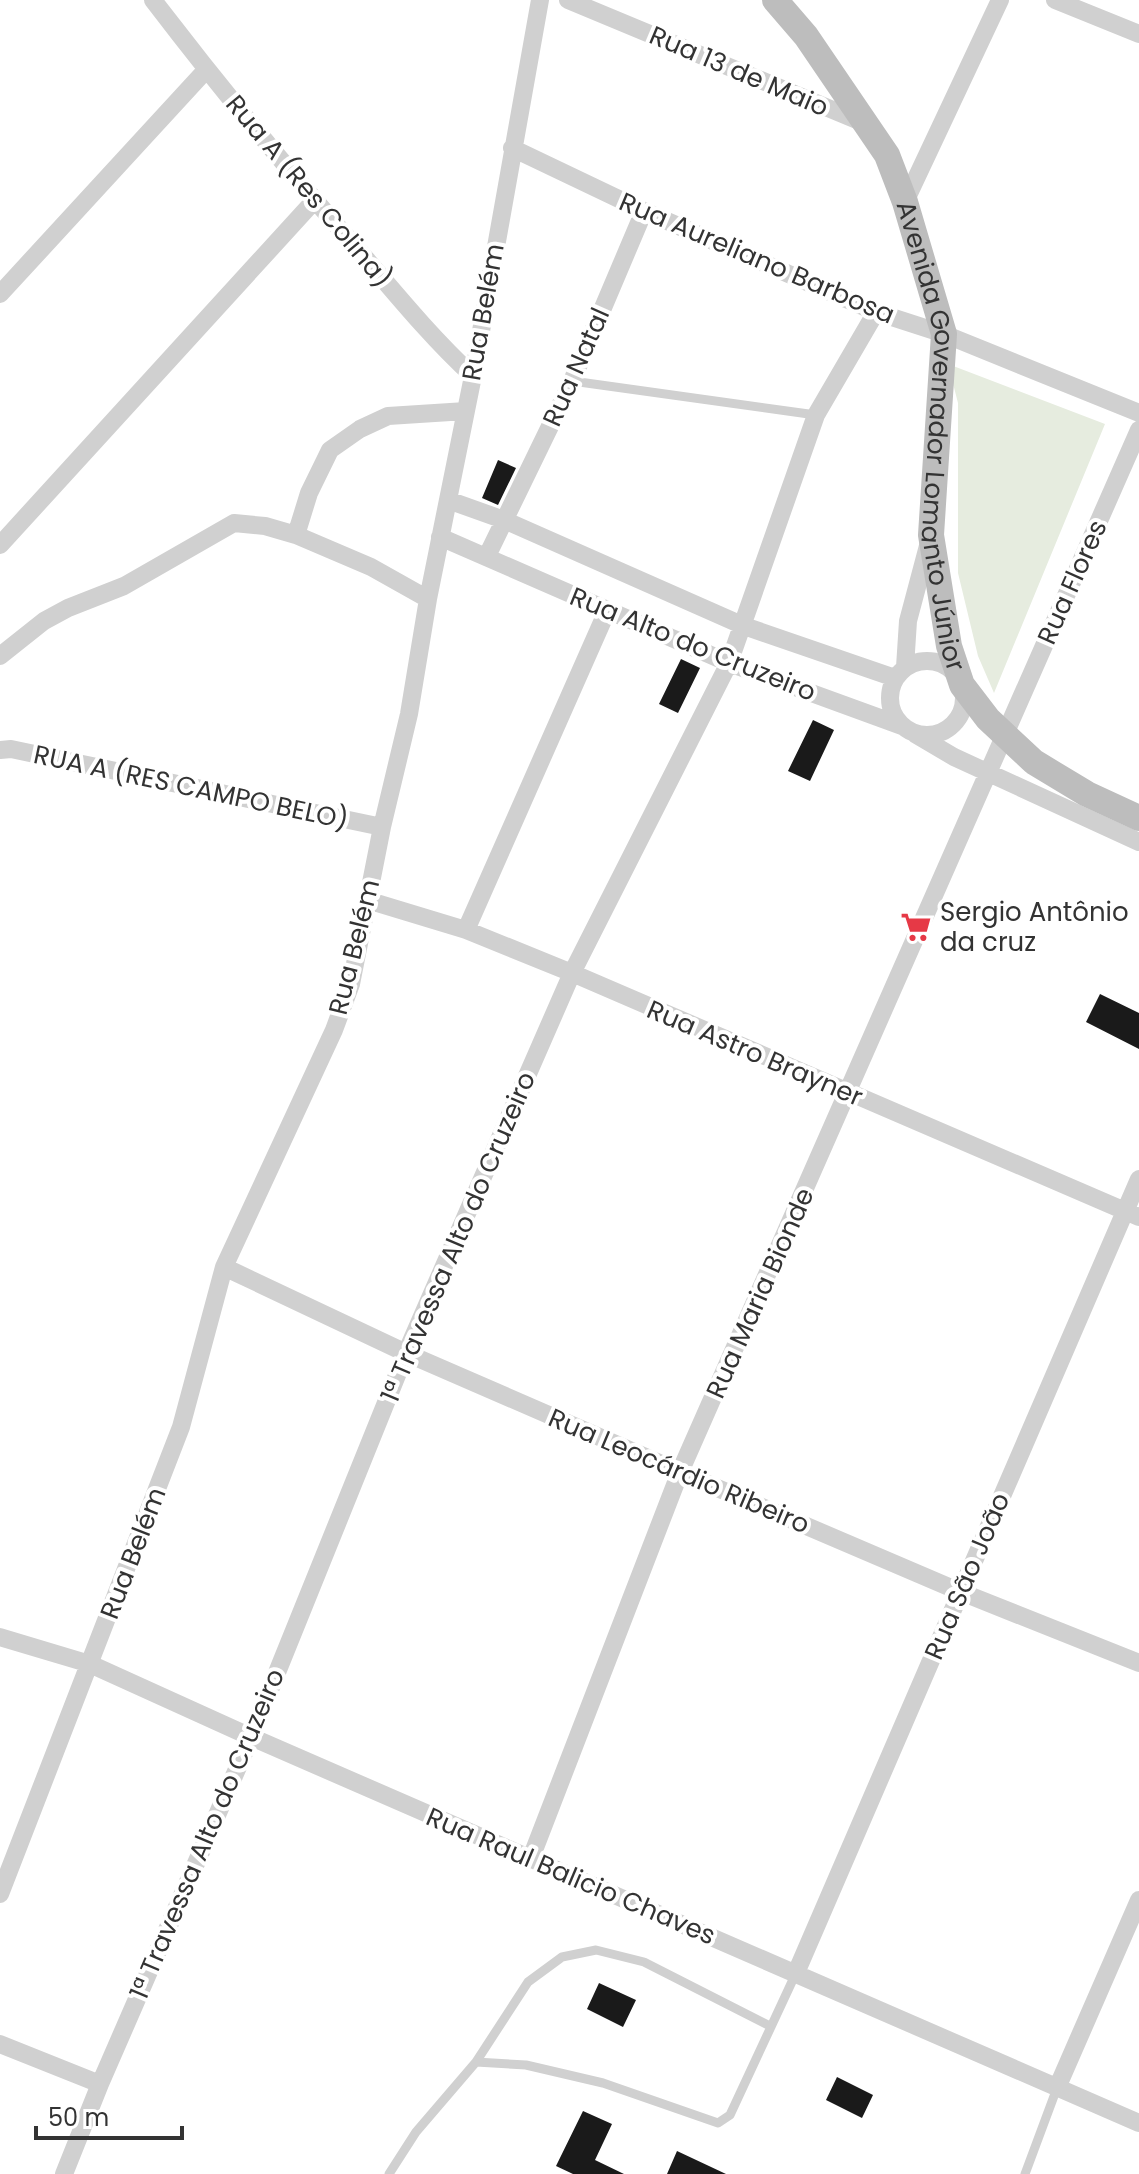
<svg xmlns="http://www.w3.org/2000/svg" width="1139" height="2174" viewBox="0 0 1139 2174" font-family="Poppins,sans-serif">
<rect width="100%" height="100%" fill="#fff"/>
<path fill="#e6ecdf" d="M948 364 1105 424 994 693 978 656 958 573V403Z"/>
<path fill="#1a1a1a" d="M498 460 516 468 498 505 482 498Z
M681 659 700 668 678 713 659 704Z
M813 720 834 730 810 781 788 771Z
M1100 994 1139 1013V1049L1086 1022Z
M599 1983 636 2000 623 2027 587 2009Z
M837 2077 873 2095 862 2118 826 2100Z
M583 2111 612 2124 595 2160 624 2174H573L556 2166Z
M677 2151 726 2174H667Z"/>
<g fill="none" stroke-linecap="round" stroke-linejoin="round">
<path stroke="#d0d0d0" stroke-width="9" d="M572 381 816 415
M476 2062 528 1982 562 1957 596 1950 644 1962 770 2026
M389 2174 416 2132 476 2062 526 2065 603 2083 718 2123 730 2115 796 1973
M1025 2174 1057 2088"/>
<path stroke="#d0d0d0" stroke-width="18" d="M153 0C221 89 292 175 366 259 400 299 434 340 473 376
M568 0 864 123
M1055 0 1139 34
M512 148 644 211 876 312 944 334 1139 413
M905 202 1000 0
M0 294 206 70
M448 500 504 520 744 626 895 678
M296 535 309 493 330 450 360 429 388 416 466 411
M440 537 729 663 902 726
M0 545 314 201
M487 556 572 381 644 211
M0 656 44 621 68 608 124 586 234 523 265 526 296 535 371 567 428 599
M890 698a37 37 0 1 1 74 0a37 37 0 1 1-74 0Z
M905 667 908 621 929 542
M915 734 954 757 1139 842
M0 750 11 749 49 757 382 827
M367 900 466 930 572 973 1139 1217
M466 930 607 611
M224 1267 406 1353 680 1472 956 1590 1139 1663
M0 1637 90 1664 251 1737 1139 2123
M531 1858 680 1472 1139 430
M0 1894 181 1427 224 1267 334 1030 351 984 382 827 409 714 428 599 473 376 540 0
M796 1973 1139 1179
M0 2044 100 2084
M1057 2088 1139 1900
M64 2174 100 2084 251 1737 406 1353 572 973 729 663 816 415 876 312"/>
<path stroke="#bdbdbd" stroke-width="26" id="s1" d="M775 0 806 36 887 155 905 202 944 334 931 535 949 646 962 685 988 719 1034 762 1087 794 1139 818"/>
</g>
<defs>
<g id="supermarket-bare" transform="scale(2.4)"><path d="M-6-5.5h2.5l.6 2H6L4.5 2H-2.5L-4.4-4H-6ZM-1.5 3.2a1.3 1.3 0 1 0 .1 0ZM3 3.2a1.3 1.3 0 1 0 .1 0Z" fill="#e63946" stroke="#fff" stroke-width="2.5" paint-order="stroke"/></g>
</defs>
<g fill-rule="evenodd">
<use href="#supermarket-bare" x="916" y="927"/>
</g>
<g text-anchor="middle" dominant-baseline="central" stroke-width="8" stroke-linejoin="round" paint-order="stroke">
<g font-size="26" fill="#333" stroke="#fff">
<text transform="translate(739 71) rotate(23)">Rua 13 de Maio</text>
<text transform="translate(309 191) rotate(50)">Rua A (Res Colina)</text>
<text transform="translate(757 258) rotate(23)">Rua Aureliano Barbosa</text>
<text transform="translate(483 312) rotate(-80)">Rua Belém</text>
<text transform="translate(576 367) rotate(-66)">Rua Natal</text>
<text stroke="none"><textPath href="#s1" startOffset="480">Avenida Governador Lomanto Júnior</textPath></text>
<text transform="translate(1072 582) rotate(-66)">Rua Flores</text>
<text transform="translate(693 644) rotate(22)">Rua Alto do Cruzeiro</text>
<text transform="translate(191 787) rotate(12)">RUA A (RES CAMPO BELO)</text>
<text transform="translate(354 947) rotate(-76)">Rua Belém</text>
<text transform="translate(755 1053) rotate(23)">Rua Astro Brayner</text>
<text transform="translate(458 1237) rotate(-67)">1ª Travessa Alto do Cruzeiro</text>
<text transform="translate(760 1293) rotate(-66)">Rua Maria Bionde</text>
<text transform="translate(679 1471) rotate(23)">Rua Leocárdio Ribeiro</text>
<text transform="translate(133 1553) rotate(-69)">Rua Belém</text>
<text transform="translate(967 1576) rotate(-67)">Rua São João</text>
<text transform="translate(207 1834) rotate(-67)">1ª Travessa Alto do Cruzeiro</text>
<text transform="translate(571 1876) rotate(23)">Rua Raul Balicio Chaves</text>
</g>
<g font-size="26" fill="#333" stroke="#fff" text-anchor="start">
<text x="940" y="912">Sergio Antônio<tspan x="940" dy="30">da cruz</tspan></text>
</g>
</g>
<path d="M36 2126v12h146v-12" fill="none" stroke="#333333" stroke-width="4"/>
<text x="48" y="2126" font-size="24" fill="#333333" stroke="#ffffff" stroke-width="6" paint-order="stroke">50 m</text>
</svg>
